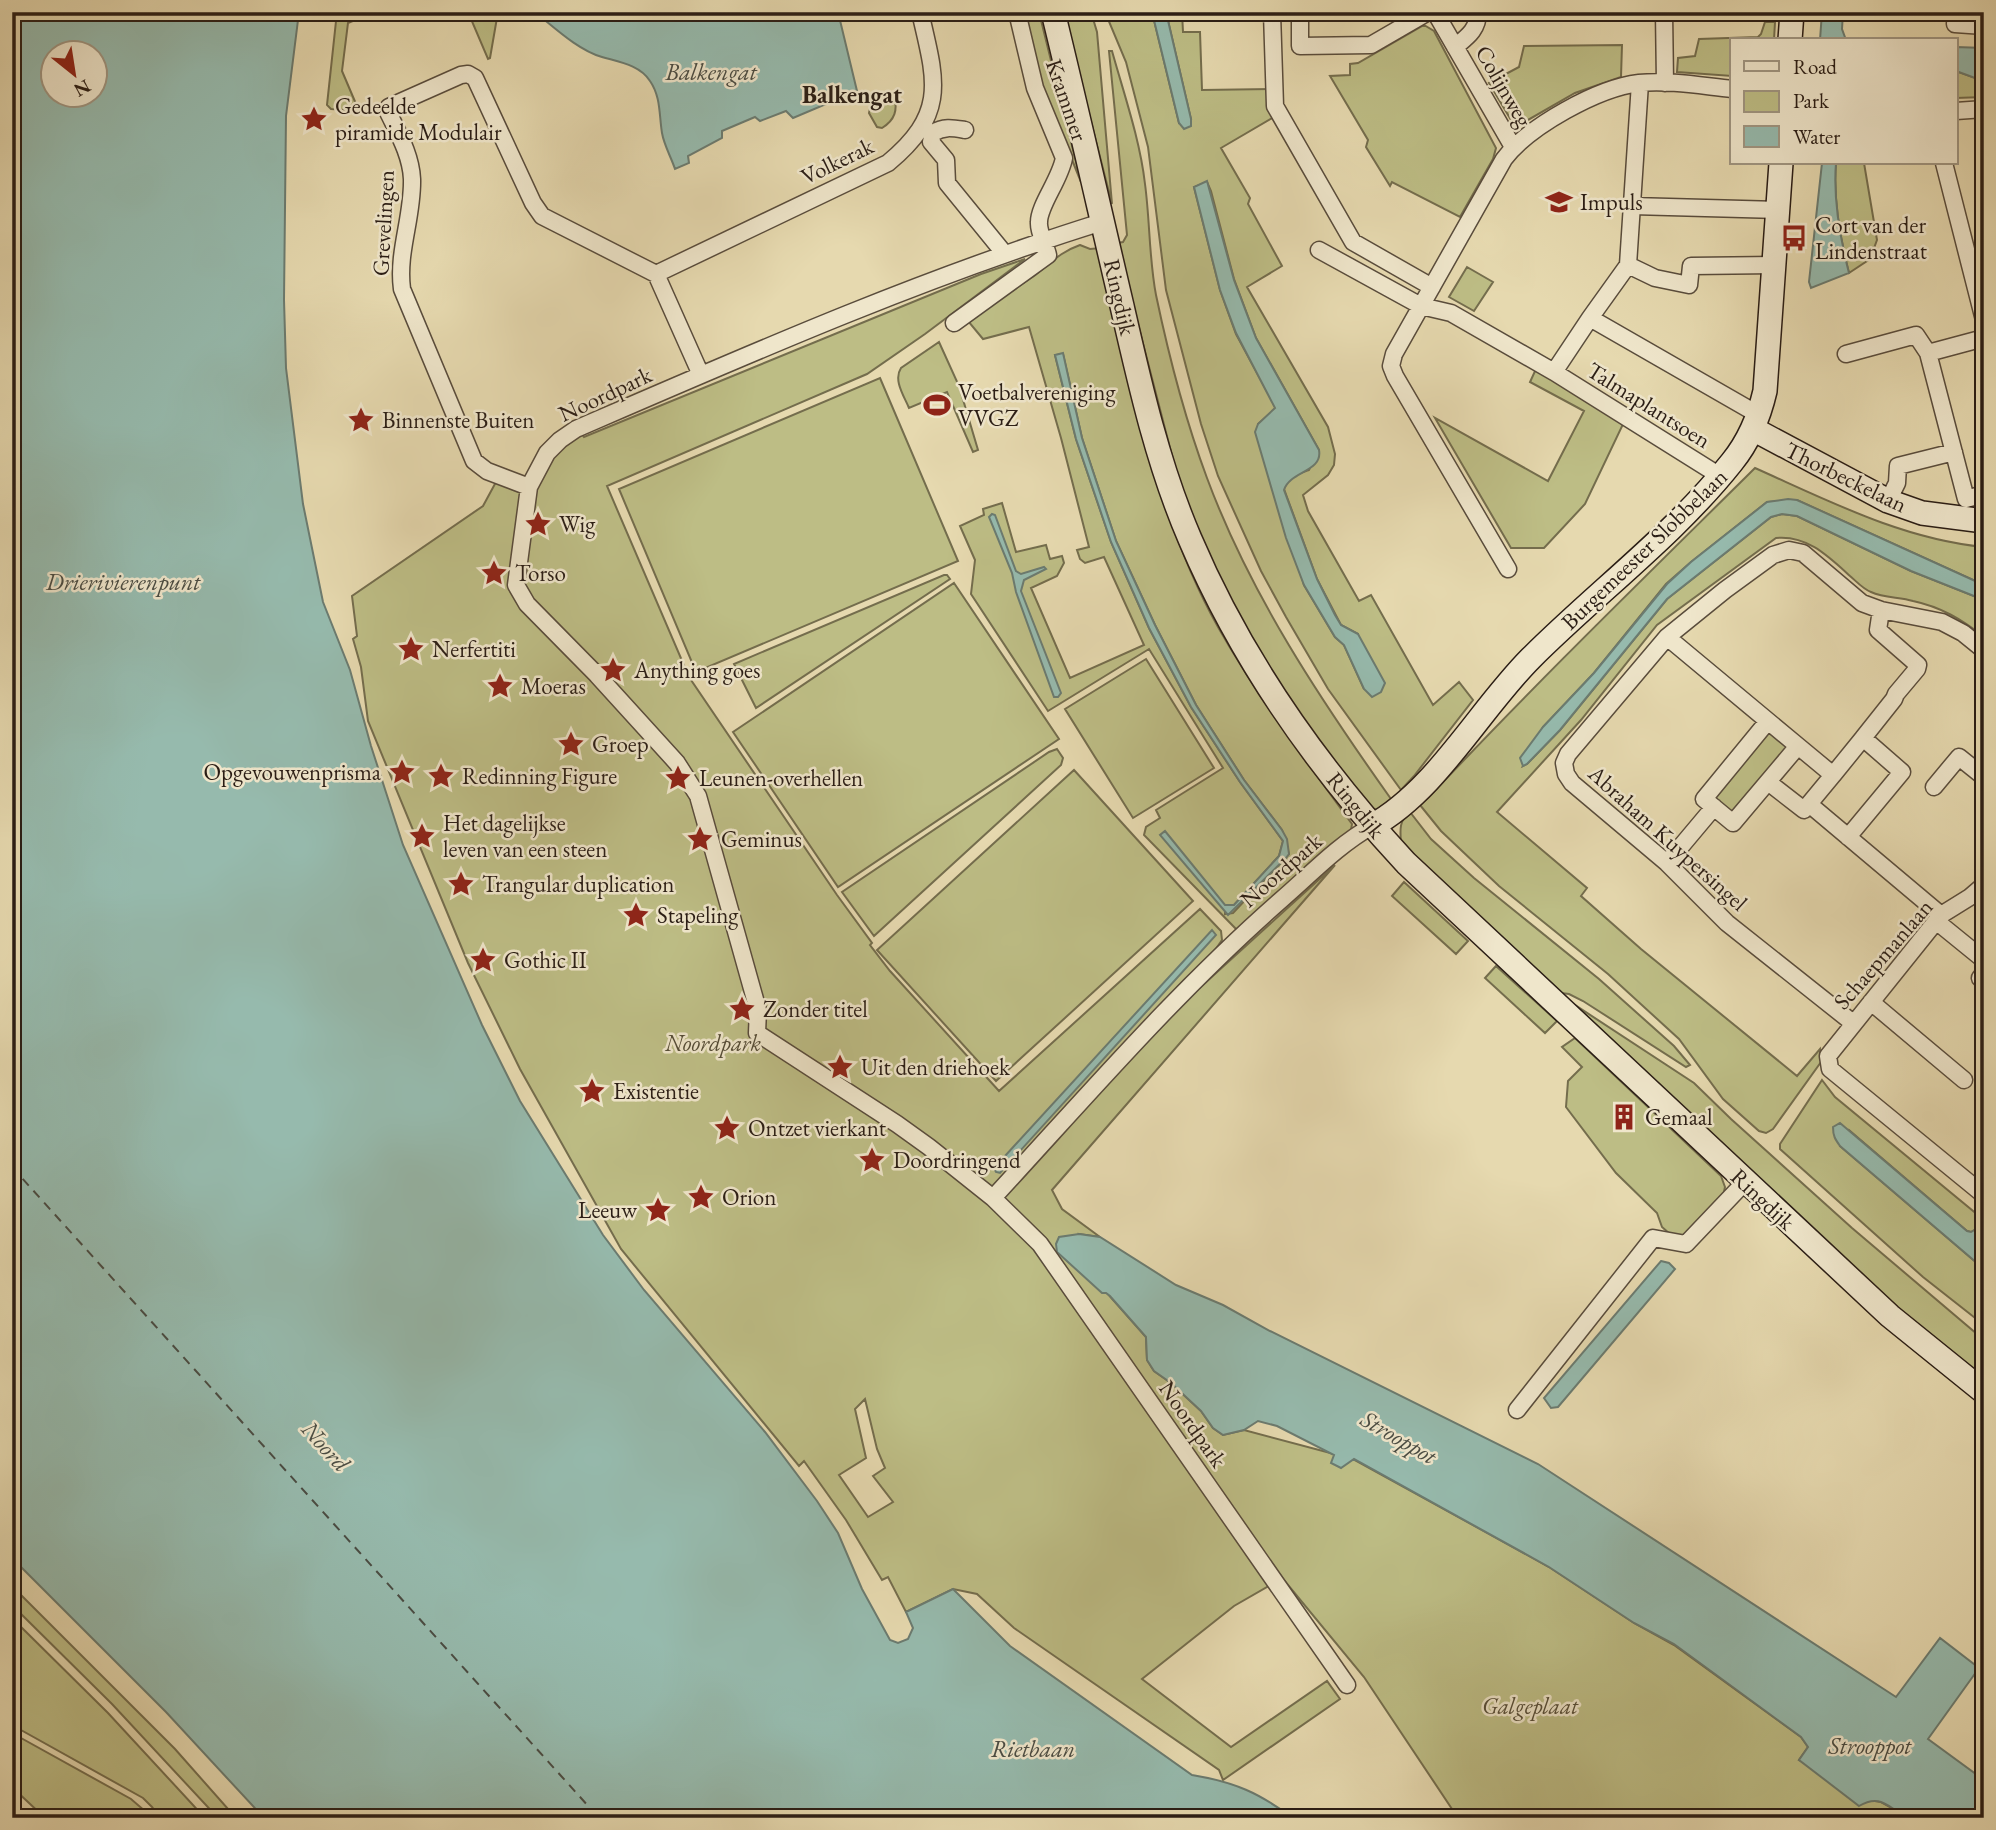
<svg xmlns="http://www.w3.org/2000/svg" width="1996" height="1830" viewBox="0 0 1996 1830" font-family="'EB Garamond',serif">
<rect width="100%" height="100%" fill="#e6d9af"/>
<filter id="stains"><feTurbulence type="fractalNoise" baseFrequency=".00286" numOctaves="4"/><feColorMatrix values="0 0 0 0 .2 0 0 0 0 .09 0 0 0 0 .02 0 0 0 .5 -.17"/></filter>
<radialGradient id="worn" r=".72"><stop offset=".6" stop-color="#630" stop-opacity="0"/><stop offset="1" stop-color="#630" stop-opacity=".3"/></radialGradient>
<path fill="#bdbd85" stroke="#746d4d" stroke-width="2" fill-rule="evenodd" d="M337 12H374L348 23 342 71 359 111 331 109 327 105Z
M468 12H498L490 58 488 59Z
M1023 12H1039L1081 182 1038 76Z
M1063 12H1091L1097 32 1112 204Z
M1105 12H1152L1179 123 1191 119 1166 12H1182L1183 32H1200L1202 90 1273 89 1274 117 1221 148 1250 198 1248 204 1282 266 1247 287 1328 427 1335 454 1334 465 1328 475 1303 495 1308 511 1359 601 1371 595 1433 705 1459 682 1473 700 1414 776 1401 790 1328 689 1286 617 1261 571 1218 476 1201 424 1166 290 1148 147 1126 62ZM1207 182 1211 191 1234 279 1256 338 1319 450 1309 470C1298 474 1288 477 1284 489L1317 579 1341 625 1358 634 1364 689 1344 645 1335 637 1304 585 1258 424 1276 408 1236 334 1220 290 1194 187Z
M1765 22H1775L1774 40H1732V76L1677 72 1678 58 1695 56 1699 39 1758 37 1761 34Z
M1424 25 1434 31 1496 148 1493 159 1460 217 1392 182 1390 186 1366 147 1368 140 1330 76 1350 75V64L1358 63Z
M1622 45 1621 77 1575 93 1521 124 1511 120 1489 83 1519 67 1524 46Z
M1109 51H1112C1124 94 1140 140 1145 184 1150 221 1149 259 1156 295 1169 357 1185 419 1207 478 1250 594 1320 699 1391 799L1380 810H1376L1362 801 1289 700 1236 616 1203 545 1176 471 1117 243 1123 242 1127 235Z
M1956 71 1975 78 1984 75V97L1956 98Z
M888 94 894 95C898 110 895 120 882 128L877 127 869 113 871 104Z
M1836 163H1864L1877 240 1870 259 1849 273C1840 238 1833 199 1836 163Z
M1080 245 1090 249 1100 248C1131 374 1154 513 1218 627 1257 696 1306 760 1352 824L1351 830 1239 932 1144 835 1146 827 1160 818 1156 810 1223 768 1149 649 1048 711 971 594 975 560 960 526 984 515 983 509 1002 503 1016 552 1046 545 1050 559 1062 556 1064 563 1057 576 1031 588 1070 678 1144 645 1104 557 1085 563 1080 559 1077 550 1089 547 1061 438 1029 327 983 339 968 321C990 306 1012 291 1034 276 1051 263 1060 252 1080 245ZM1063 354 1082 438 1116 541 1155 625 1196 705 1244 780 1282 830 1289 854 1233 913 1225 914V905H1234L1279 856 1283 841 1240 782 1191 707 1149 628 1111 542 1076 439 1055 355Z
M1025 259 925 334 867 374 607 486 689 677 837 895 872 943 870 945 890 971 999 1091 1200 909 1221 931 1222 940C1207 965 1182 976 1167 1000L1025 1169 1194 993 1335 865 1052 1190 1062 1209 1100 1237 1079 1234 1106 1292 1146 1337 1147 1360 1154 1371 1171 1383 1201 1411 1213 1428 1223 1435 1244 1430 1353 1459 1549 1567 1634 1623 1674 1645 1801 1737 1808 1747 1799 1760 1869 1800 1881 1802 1910 1818H1458L1364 1677 1274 1568 1272 1584 1234 1606 1142 1679 1231 1747 1327 1681 1340 1699 1223 1780 1219 1770 1014 1628 977 1594 953 1589 906 1612 888 1577 882 1580 846 1520 804 1461 799 1466 621 1249 520 1069 468 963 368 721 361 667 353 639 357 636 352 596 483 506 496 482 510 487 582 434 584 437 981 274ZM865 1399 877 1449 885 1468 873 1476 893 1502 868 1517 839 1475 866 1458 855 1409Z
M1467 267 1493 282 1474 311 1449 297Z
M939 342 959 386 978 450 973 452 947 392 909 408C904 396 893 380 901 368Z
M1536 369 1625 420 1585 504 1544 548H1511L1435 418 1548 481 1584 411 1530 382Z
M880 378 958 561 696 672 619 489Z
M1755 468C1829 501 1902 539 1984 547V585L1797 500 1767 502 1691 562 1666 584 1594 673 1543 727 1523 766 1527 764 1560 730 1667 599 1771 517 1782 514 1797 516 1911 571 1984 600V637C1961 619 1941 607 1913 601 1899 597 1884 598 1871 592 1863 589 1856 581 1850 576 1828 556 1807 535 1776 538L1657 625 1581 720 1497 812 1587 888 1581 896 1641 949 1797 1076 1820 1049 1821 1062 1773 1129 1766 1133 1759 1131 1723 1099 1679 1039 1608 974 1499 886 1441 831 1420 805 1429 797C1535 684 1645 577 1755 468Z
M944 575H947L950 579 756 708 734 664Z
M954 583 1059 739 838 887 733 732Z
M1146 659 1214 768 1133 818 1065 709Z
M1770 728 1790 744 1732 815 1713 800Z
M1057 749 1063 758 1061 765 874 936 842 892 1049 752Z
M1074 770 1193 901 996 1081 877 950Z
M1410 812 1431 839 1474 878 1599 979 1674 1046 1690 1065 1686 1067 1583 1001 1569 994 1553 992 1401 843C1400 830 1399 820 1410 812Z
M1404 882 1468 941 1456 954 1392 896Z
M1496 966 1557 1021 1545 1033 1485 978Z
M1570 1004 1575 1005 1694 1083 1731 1119 1852 1228 1984 1340V1381L1961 1365 1783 1203Z
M1575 1038 1721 1176 1725 1187 1722 1201 1687 1238 1670 1234 1662 1227 1657 1213 1616 1173 1566 1107 1568 1081 1582 1067 1562 1047Z
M1822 1080 1835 1097 1984 1220V1233L1978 1228 1971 1232 1967 1231 1849 1130 1840 1146 1984 1269V1325L1923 1277 1780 1149V1144Z
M12 1586 175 1749 236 1818H218L112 1704 12 1605Z
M12 1618 108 1713 205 1818H160L152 1807 143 1798 12 1725Z
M12 1733 131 1799 153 1818H45L12 1787Z"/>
<path fill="#96baad" stroke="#6b7b70" stroke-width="2" fill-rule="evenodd" d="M12 12H299L286 116 284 300 286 368 303 504 323 602 350 670 371 746 403 845 482 1025 520 1101 603 1235 644 1290 765 1432 817 1501 838 1533 862 1589 890 1640 898 1643 908 1639 913 1628 906 1612 953 1589 1010 1646 1192 1775C1235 1782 1259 1793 1293 1818H264L166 1712 12 1558ZM52 52H94V94H52Z
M535 12H838L857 91 793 118 786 111 760 121 755 117 722 131V138L688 156 689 163 675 169C671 157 664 145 662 133 659 115 661 97 650 81 640 65 619 62 602 57 578 50 555 28 535 12Z
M1152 12H1166L1191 119V126L1184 129 1179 123Z
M1822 12H1843L1842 29 1846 40H1820Z
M1956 47 1984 48V75L1975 78 1956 71Z
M1822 163H1836C1833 199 1840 238 1849 273L1811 288 1809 282Z
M1207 181 1234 280 1256 338 1319 450C1323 472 1290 471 1284 490L1317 579 1335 615 1341 625 1358 634 1385 683 1381 692 1372 697 1364 689 1344 645 1335 637 1304 585 1286 538 1255 432 1258 424 1275 408 1236 333 1220 290 1194 187Z
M1063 353 1082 438 1116 541 1155 625 1196 705 1244 780 1282 830 1287 839 1289 854 1286 858 1228 915 1160 835 1165 831 1225 905H1234L1279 856 1283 841 1240 782 1191 707 1149 628 1111 542 1076 439 1055 355Z
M1788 499 1797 500 1984 585V600L1911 571 1797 516 1782 514 1771 517 1667 599 1560 730 1527 764 1523 766 1520 758 1543 727 1594 673 1667 584 1691 562 1767 502Z
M992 514 995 515 1016 571 1021 574 1044 567 1046 569 1024 580 1021 591 1061 693 1058 697H1054L1016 592 1012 573 989 517Z
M1212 930 1216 935 1000 1173 996 1172 994 1168Z
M1840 1123 1967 1231 1971 1232 1978 1228 1984 1233V1269L1840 1146C1835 1139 1833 1136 1833 1127Z
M1079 1234 1100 1237 1176 1285 1223 1305 1270 1331 1538 1464 1896 1697 1940 1638 1979 1668 1928 1739 1984 1780V1818C1968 1818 1922 1821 1910 1817 1889 1811 1883 1792 1859 1806L1799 1760 1808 1747 1801 1737 1674 1644 1634 1623 1549 1567 1354 1459 1341 1468 1331 1463 1334 1455 1277 1426 1258 1421 1244 1430 1223 1435 1213 1428 1201 1411 1171 1383 1154 1371 1147 1360 1146 1337 1110 1296 1106 1293H1102L1057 1252 1056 1244 1059 1237Z
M1661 1261 1669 1263 1675 1269 1558 1407 1551 1408 1544 1398Z"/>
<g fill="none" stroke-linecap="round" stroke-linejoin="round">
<path stroke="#4a4c43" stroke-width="2" stroke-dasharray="9 7" stroke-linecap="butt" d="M12 1167 599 1818"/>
<g stroke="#594c3c" stroke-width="19">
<path id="street" d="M1252 12 1272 13 1275 106 1353 242 1432 287
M1300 12V46L1371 45 1428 12
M1435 12 1513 147
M1664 12 1665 83
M1956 12 1955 24 1984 26
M1455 47C1467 37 1478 30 1478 12
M1956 111 1984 109
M965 130C953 128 944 126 933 133L931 142 946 160 947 183 1004 253
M1944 163 1984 320
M1632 206 1779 210
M1102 222C922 278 749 354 576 429L560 440 547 453 529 487 516 585 527 604 597 675 677 763 698 796 758 1010 757 1033 897 1124 929 1147 993 1198 1040 1244 1347 1685
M1319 250 1421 306 1451 313 1554 372 1720 476
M1628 265 1655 278 1689 285 1691 266 1775 265
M656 274 888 163C948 113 936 81 920 12
M1590 318 1628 265 1640 83
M954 323 1048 255C1046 245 1038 232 1039 222 1039 205 1060 180 1064 158L1035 88 1017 12
M1984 338 1928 353 1966 499 1984 494
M1846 354 1916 335 1928 353
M1554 372 1590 318 1759 415
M529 487 487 471 474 461 402 289C397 252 413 217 412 179 411 155 398 133 388 112L389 107 461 75 468 74 475 78 533 203 542 216 656 274 701 375
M1888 501 1897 483 1898 466 1954 452
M1508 569 1395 376 1391 366 1394 354 1504 159C1529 126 1598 88 1639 83 1669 80 1702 86 1732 89
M1667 637 1798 746 1733 823 1704 799 1768 721
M1863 738 1894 699 1896 694 1917 669 1918 665 1878 630 1881 610
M1833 775 1863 738 1902 772 1848 837
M1768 782 1804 810 1833 775 1798 746
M1934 787 1959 757 1984 777
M1809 804 1941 915
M1667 863 1714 807
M1984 885 1970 897 1941 915 1828 1056 1830 1069 1984 1195
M1936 921 1984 960
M1984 973 1980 978 1984 981
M1871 1002 1964 1080
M1853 1023 1727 923 1667 863 1572 783 1566 774 1564 763 1568 754 1667 637 1725 590 1773 555 1789 550 1803 553 1862 603 1881 610 1942 622 1963 633 1984 650
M993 1198C1087 1096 1177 991 1281 900 1310 875 1338 845 1372 826
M1517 1410 1653 1238 1686 1244 1745 1182"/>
</g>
<g stroke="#2a1d15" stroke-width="26">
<path id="secondary" d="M1053 12C1077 110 1099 208 1122 306 1140 385 1158 465 1190 539 1241 659 1318 768 1406 863L1890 1316 1984 1392
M1790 40 1792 12
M1753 429 1888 501 1922 513 1984 521
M1372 826C1436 791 1479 710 1531 658 1597 592 1674 535 1732 462 1749 441 1759 417 1765 391L1781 163"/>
</g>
<use href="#street" stroke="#efe6cb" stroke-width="16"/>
<use href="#secondary" stroke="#efe6cb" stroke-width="23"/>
</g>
<defs>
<g id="sight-bare" transform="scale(2.1)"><path d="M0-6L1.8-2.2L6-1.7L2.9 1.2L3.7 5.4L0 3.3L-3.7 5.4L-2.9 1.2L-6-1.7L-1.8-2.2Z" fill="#8f2418" stroke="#efe6cb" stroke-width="2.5" paint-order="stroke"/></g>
<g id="school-bare" transform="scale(2.1)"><path d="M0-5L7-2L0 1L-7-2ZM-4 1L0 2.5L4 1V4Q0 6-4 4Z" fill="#8f2418" stroke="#efe6cb" stroke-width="2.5" paint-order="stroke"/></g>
<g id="bus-bare" transform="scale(2.1)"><path d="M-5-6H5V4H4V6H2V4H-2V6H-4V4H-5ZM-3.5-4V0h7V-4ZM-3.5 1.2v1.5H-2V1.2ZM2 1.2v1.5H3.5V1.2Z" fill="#8f2418" stroke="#efe6cb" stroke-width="2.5" paint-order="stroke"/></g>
<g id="stadium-bare" transform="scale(2.1)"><path d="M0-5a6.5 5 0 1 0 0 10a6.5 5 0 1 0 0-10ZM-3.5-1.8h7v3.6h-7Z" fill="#8f2418" stroke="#efe6cb" stroke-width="2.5" paint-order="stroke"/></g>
<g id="building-bare" transform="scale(2.1)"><path d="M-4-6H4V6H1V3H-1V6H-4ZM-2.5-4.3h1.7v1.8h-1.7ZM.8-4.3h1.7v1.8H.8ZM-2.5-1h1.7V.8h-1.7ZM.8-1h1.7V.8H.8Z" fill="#8f2418" stroke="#efe6cb" stroke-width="2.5" paint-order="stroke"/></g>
</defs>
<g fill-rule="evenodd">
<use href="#sight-bare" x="314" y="119"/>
<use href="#school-bare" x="1559" y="202"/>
<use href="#bus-bare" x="1794" y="238"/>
<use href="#stadium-bare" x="937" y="405"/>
<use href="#sight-bare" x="361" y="420"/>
<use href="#sight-bare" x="538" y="524"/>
<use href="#sight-bare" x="494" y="573"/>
<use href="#sight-bare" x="411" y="649"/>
<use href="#sight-bare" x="613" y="670"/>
<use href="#sight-bare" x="500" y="686"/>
<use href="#sight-bare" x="571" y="744"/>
<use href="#sight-bare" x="402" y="772"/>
<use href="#sight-bare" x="441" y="776"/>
<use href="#sight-bare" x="678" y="778"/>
<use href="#sight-bare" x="422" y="836"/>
<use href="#sight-bare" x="700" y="839"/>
<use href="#sight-bare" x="461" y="884"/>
<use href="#sight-bare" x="636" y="915"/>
<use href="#sight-bare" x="483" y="960"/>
<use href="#sight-bare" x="742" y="1009"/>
<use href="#sight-bare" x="840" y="1067"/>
<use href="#sight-bare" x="592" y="1091"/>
<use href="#building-bare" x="1624" y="1117"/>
<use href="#sight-bare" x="727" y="1128"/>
<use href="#sight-bare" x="872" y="1160"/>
<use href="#sight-bare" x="701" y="1197"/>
<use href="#sight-bare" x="658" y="1210"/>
</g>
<g text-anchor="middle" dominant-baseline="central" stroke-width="5" stroke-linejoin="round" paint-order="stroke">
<g font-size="23" fill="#2a1d15" stroke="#efe6cb">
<text transform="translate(1504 86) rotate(60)">Colijnweg</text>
<text transform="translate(1067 100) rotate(71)">Krammer</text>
<text transform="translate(837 161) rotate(-26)">Volkerak</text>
<text transform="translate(383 223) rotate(-87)">Grevelingen</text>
<text transform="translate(1120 297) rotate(77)">Ringdijk</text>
<text transform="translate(605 394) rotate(-25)">Noordpark</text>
<text transform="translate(1649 405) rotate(32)">Talmaplantsoen</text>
<text transform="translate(1846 477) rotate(26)">Thorbeckelaan</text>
<text transform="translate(1644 549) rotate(-44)">Burgemeester Slobbelaan</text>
<text transform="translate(1356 805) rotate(51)">Ringdijk</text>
<text transform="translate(1668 838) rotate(42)">Abraham Kuypersingel</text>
<text transform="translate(1281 870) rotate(-41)">Noordpark</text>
<text transform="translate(1883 954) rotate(-49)">Schaepmanlaan</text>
<text transform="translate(1763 1199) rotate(43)">Ringdijk</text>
<text transform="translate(1193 1424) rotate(55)">Noordpark</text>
</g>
<g font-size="23" fill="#2a1d15" stroke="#efe6cb" text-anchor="start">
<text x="335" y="106">Gedeelde<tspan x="335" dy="26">piramide Modulair</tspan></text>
<text x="1580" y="202">Impuls</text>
<text x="1815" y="225">Cort van der<tspan x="1815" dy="26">Lindenstraat</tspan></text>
<text x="958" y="392">Voetbalvereniging<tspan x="958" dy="26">VVGZ</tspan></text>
<text x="382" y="420">Binnenste Buiten</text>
<text x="559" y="524">Wig</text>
<text x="515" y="573">Torso</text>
<text x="432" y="649">Nerfertiti</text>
<text x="634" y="670">Anything goes</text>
<text x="521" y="686">Moeras</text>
<text x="592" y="744">Groep</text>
<text x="381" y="772" text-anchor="end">Opgevouwenprisma</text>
<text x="462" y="776">Redinning Figure</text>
<text x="699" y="778">Leunen-overhellen</text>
<text x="443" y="823">Het dagelijkse<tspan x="443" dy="26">leven van een steen</tspan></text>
<text x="721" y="839">Geminus</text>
<text x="482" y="884">Trangular duplication</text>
<text x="657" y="915">Stapeling</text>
<text x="504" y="960">Gothic II</text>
<text x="763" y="1009">Zonder titel</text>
<text x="861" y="1067">Uit den driehoek</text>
<text x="613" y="1091">Existentie</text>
<text x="1645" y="1117">Gemaal</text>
<text x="748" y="1128">Ontzet vierkant</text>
<text x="893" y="1160">Doordringend</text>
<text x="722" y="1197">Orion</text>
<text x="637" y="1210" text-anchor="end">Leeuw</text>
</g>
<g font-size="23" font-style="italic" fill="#564d37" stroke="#efe6cb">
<text x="713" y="1043">Noordpark</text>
<text x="1530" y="1706">Galgeplaat</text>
</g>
<g font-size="24" font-style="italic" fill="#4a4c43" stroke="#efe6cb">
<text x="711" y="71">Balkengat</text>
<text x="123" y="581">Drierivierenpunt</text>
<text transform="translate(1399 1437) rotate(30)">Strooppot</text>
<text transform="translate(326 1446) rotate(48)">Noord</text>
<text x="1870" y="1745">Strooppot</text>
<text x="1033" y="1748">Rietbaan</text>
</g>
<g font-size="24" font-weight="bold" fill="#2a1d15" stroke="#efe6cb">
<text x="852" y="94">Balkengat</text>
</g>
</g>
<rect width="1996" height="1830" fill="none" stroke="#e6d9af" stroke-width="42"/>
<rect x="14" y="14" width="1968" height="1802" fill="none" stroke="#2a1d15" stroke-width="3.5"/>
<rect x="21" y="21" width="1954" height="1788" fill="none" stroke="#2a1d15" stroke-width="2"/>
<rect x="1730" y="38" width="228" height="126" fill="#efe6cb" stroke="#a09682" stroke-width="2"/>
<rect x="1744" y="61" width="35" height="10" fill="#efe6cb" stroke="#a09682" stroke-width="2"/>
<text x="1793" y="74" font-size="21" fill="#2a1d15">Road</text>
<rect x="1744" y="91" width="35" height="21" fill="#bdbd85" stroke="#a09682" stroke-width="2"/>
<text x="1793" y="108" font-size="21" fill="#2a1d15">Park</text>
<rect x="1744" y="126" width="35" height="21" fill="#96baad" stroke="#a09682" stroke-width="2"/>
<text x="1793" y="144" font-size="21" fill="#2a1d15">Water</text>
<g transform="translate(74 74) rotate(150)"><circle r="33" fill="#efe6cb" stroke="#a09682" stroke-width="2"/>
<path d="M0-5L12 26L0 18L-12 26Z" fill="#8f2418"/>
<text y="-10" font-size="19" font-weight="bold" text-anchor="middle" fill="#2a1d15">N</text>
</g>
<rect width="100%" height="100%" filter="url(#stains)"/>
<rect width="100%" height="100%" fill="url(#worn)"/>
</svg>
